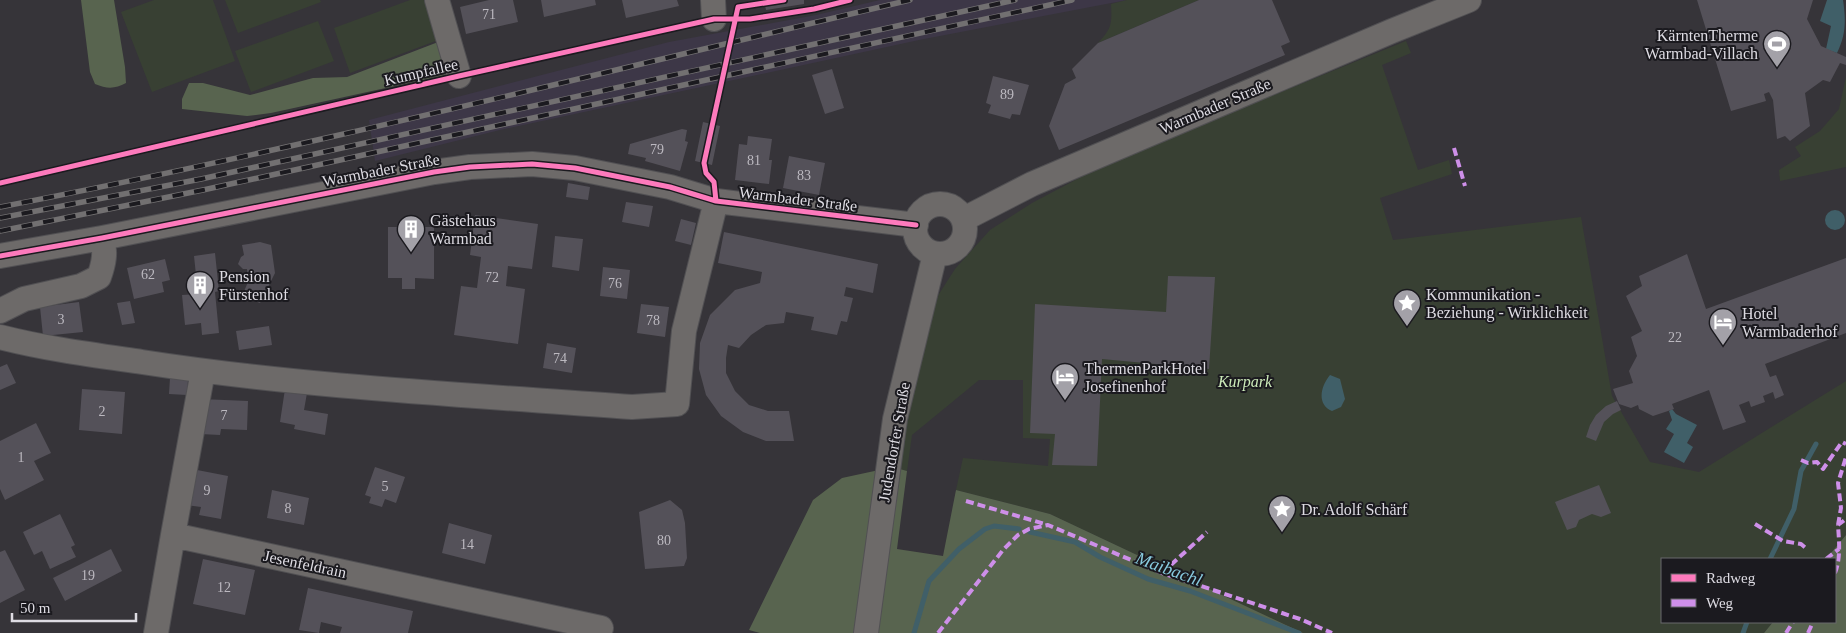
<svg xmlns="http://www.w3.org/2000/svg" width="1846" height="633" viewBox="0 0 1846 633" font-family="'Times New Roman',serif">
<rect width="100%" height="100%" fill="#363439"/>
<path fill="#3d3747" d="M880 0H1127L919 40 785 69 500 130 375 161 369 120 669 42 816 15Z"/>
<path fill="#384033" d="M154 0H213L235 61 152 92 121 12Z
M225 0H320L321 2 238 33Z
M410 0H425L441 39 350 73 334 28Z
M1127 0H1199L1098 43C1112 28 1112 24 1111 4Z
M318 21 334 61 251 92 235 51Z
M1406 41 1411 53 1382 65 1418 170 1449 160 1452 174 1380 198 1393 240 1581 217 1612 396 1650 462 1699 472 1846 381V535L1826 559H1662V622H1773L1764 633H1303L1050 514 956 490 963 458 1048 466 1050 439 1023 438V380H979L912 435 907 471 893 467 915 358 939 294 955 269 990 230 1032 203 1083 176 1195 127Z
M1846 77V167L1780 181 1779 170 1801 156 1795 147 1820 131 1839 109Z"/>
<path fill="#58644f" d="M81 0H114L125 67 126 83C115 89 107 89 95 84L90 72Z
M446 39 450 74 271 113 247 116 182 109V99L189 83H203L250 95 313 78 347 77Z
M893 467 907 471 897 549 943 556 956 490 1050 514 1303 633H760L749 630 813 500 842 478Z
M1846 535V633H1764L1773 622H1835V559H1826Z"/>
<path fill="#405f68" d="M1827 0H1843C1846 20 1846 35 1837 53L1826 49 1831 26 1820 21Z
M1825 220a10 10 0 1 1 20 0a10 10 0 1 1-20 0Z
M1330 375 1340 379 1345 399 1341 407 1332 411C1316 404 1321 386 1330 375Z
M1672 409 1676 414 1697 425 1687 443 1693 447 1684 463 1664 452 1674 434 1666 429 1672 420 1669 411Z"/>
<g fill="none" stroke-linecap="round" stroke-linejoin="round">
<path stroke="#405f68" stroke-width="5" d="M1030 532 1075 542 1100 557 1148 579 1190 591 1299 633
M1770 559 1794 509 1801 471 1816 444
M914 633 929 581 959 549 985 529 994 526 1019 529
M1743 633 1747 622"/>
</g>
<path fill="#545159" d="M489 0H513L518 22 466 34 460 7Z
M541 0H595L596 5 544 17Z
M622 0H677L679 6 626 18Z
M764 0H804V4L766 10Z
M1199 0H1272L1290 42 1281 46 1285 55 1059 150 1049 126 1065 84 1076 78 1072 69 1098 43Z
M1697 0H1813L1807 19 1821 46 1846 57V65L1840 63 1830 82 1823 80 1805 93 1810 126 1790 141 1785 136 1777 139 1773 100 1769 92 1764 94 1766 101 1731 111Z
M832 69 844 108 825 114 812 75Z
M993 76 1029 85 1020 115 1012 114 1010 119 988 113 991 105 986 103Z
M703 122 720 126 712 165 695 161Z
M682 129 687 130 685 141 688 142 680 171 645 161 646 158 628 154 630 144Z
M748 136 772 139 769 160H772L769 184 735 180 739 144 747 145Z
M789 156 825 163 819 195 783 188Z
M568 183 590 187 588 200 566 197Z
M626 202 653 206 649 227 622 222Z
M475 215 538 224 532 269 508 266 506 286 525 289 518 344 454 335 461 286 477 288 481 257 470 255Z
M681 219 696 223 691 245 675 241Z
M388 227H434V279L415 278V289H402V278H388Z
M724 232 878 264 873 293 846 287 844 296 853 298 847 322 841 321 837 335 811 330 814 317 786 312 784 323 766 325 751 335 739 348 728 345 726 358V373L735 391 749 405 768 411H789L794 441H766L743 432 721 416 706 395 699 369 700 343 710 315 735 290 760 283 762 272 718 263Z
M555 236 583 239 579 271 552 267Z
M260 242 271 245 275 273 260 303 242 296 248 282 247 269H243L238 264 241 257 244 255 242 245Z
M215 253 219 291 215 292 219 333 202 335 201 323 185 325 182 295 198 294 194 256Z
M1687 254 1706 309 1846 258V333L1765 364 1770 377 1776 375 1784 395 1775 399 1773 392 1763 396 1765 402 1751 407 1749 401 1739 405 1746 422 1723 430 1709 390 1672 404 1674 409 1653 416 1639 409 1638 405 1631 408 1619 404 1613 389 1633 383 1629 371 1637 356 1631 337 1642 331 1626 296 1642 286 1639 276Z
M165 259 170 280 162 282 164 292 134 299 127 268Z
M603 267 630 270 627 299 600 296Z
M1168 276 1215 277 1209 369 1102 359 1097 466 1052 465 1055 434 1030 433 1035 304 1166 312Z
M130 301 135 323 122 325 117 303Z
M79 302 83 332 43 336 40 307Z
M641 304 669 307 665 337 637 333Z
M269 326 272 345 239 350 236 331Z
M547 343 576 348 572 373 543 368Z
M7 364 16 383 0 390V367Z
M170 378 188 380 187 395 169 394Z
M82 389 125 392 122 434 79 430Z
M285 389 307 393 304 410 328 414 325 435 294 429 295 425 280 422Z
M201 399 248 401 247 430 221 429 220 435 200 434Z
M1617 401 1621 410 1613 414 1604 422 1596 441 1586 437 1590 425 1596 415 1606 406Z
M36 423 51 453 34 461 44 480 5 500 0 489V441Z
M375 467 405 477 396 503 385 499 382 507 369 503 371 497 365 495Z
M192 469 228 476 221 519 199 515 201 507 186 505Z
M1599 485 1611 513 1601 517 1592 514 1579 520 1576 527 1567 530 1555 502Z
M272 490 309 498 304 525 267 518Z
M670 500 682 510 685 523 687 558 684 566 645 569 639 512Z
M60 514 75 545 71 547 76 557 50 569 42 551 34 555 23 532Z
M449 523 492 535 485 564 442 553Z
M111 549 122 571 65 601 53 578Z
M5 550 25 590 0 603V552Z
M203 559 255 570 245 615 193 604Z
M308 588 413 611 408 633H340L342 627 321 622 319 633 299 630Z"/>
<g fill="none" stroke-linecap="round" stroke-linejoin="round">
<g stroke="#515053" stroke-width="26">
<path id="minor" d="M437 0 459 76
M713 0 714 19
M915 229a25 25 0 1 1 50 0a25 25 0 1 1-50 0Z
M964 219 1032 184 1392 31 1469 0
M0 256 102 238 434 172 470 167 532 164 575 168 670 187 716 201 916 225
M0 311 24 299 81 286 99 277C104 263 106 252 102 238
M0 337C47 349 94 355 142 362 304 387 468 395 632 407L677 404 684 331 716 201
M203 371 173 535 601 628
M156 633 173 535
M866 633 895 419 935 254"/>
</g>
<use href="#minor" stroke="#6d6a69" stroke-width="24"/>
<g stroke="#727071" stroke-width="5.5">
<path id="rail" d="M0 207C306 148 607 71 910 0
M0 218 201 179 1015 0
M0 231 203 190 1072 0"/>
</g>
<use href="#rail" stroke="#1b1a1f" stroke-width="4" stroke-dasharray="11" stroke-linecap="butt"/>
<path stroke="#ce8fe9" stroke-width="4" stroke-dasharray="8 4" stroke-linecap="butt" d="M1454 148 1465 186
M1801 460 1808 463 1817 462 1823 469 1842 442 1846 444
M966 501 1045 524
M1755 524 1783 541 1801 544 1807 549
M1838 525 1841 508 1838 483 1846 457
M1826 559 1839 549
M1162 573 1207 532
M1835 573C1841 558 1839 541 1838 525L1846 519
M938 633 1003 550 1018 535 1029 529 1048 525 1162 573 1300 619 1332 633
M1786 633 1793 622
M1808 633 1813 622"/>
<g stroke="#1b1a1f" stroke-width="8">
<path id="cycleway" d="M0 183 459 76 714 19H750L814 9 850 0
M716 201 714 182 706 173 704 163 738 7 784 0
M0 256 102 238 434 172 470 167 532 164 575 168 670 187 716 201 916 225"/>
</g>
<use href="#cycleway" stroke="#fd7abc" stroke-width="5"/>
</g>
<defs>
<g id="stadium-pin" transform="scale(1.4375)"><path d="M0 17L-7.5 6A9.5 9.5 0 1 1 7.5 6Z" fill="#a3a1a8" stroke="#1b1a1f"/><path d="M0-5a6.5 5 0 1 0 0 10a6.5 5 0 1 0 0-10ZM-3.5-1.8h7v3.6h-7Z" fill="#fff"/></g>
<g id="building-pin" transform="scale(1.4375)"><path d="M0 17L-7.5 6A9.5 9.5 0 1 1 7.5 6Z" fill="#a3a1a8" stroke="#1b1a1f"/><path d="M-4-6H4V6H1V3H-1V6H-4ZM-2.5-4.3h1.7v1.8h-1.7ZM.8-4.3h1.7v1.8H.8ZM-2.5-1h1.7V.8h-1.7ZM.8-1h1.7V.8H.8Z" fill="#fff"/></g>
<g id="sight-pin" transform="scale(1.4375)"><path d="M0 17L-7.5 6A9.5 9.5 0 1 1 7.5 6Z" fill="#a3a1a8" stroke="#1b1a1f"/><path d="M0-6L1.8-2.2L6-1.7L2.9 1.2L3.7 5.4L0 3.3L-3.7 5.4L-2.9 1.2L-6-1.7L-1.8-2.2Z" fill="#fff"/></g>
<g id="hotel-pin" transform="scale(1.4375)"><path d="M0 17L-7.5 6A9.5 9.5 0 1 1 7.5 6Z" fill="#a3a1a8" stroke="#1b1a1f"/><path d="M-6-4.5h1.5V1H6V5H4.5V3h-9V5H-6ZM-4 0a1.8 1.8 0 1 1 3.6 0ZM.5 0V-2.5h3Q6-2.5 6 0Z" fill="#fff"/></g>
</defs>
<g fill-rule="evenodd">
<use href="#stadium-pin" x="1777" y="44"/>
<use href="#building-pin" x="411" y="229"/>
<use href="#building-pin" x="200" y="285"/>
<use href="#sight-pin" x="1407" y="303"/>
<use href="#hotel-pin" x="1723" y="322"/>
<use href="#hotel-pin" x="1065" y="377"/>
<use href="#sight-pin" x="1282" y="509"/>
</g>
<g text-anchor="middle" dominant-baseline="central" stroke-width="4" stroke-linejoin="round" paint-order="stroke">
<g font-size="14" fill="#bcb9c0">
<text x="489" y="14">71</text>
<text x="1007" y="94">89</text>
<text x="657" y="149">79</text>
<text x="754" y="160">81</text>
<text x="804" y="175">83</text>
<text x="148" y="274">62</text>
<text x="492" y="277">72</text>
<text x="615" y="283">76</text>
<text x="61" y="319">3</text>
<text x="653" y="320">78</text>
<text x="1675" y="337">22</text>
<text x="560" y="358">74</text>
<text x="102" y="411">2</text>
<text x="224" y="415">7</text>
<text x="21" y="457">1</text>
<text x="385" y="486">5</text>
<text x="207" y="490">9</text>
<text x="288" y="508">8</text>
<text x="664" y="540">80</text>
<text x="467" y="544">14</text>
<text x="88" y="575">19</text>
<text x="224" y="587">12</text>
</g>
<g font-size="16" fill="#dedce3" stroke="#1b1a1f" text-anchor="start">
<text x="1758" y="35" text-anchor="end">KärntenTherme<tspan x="1758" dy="18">Warmbad-Villach</tspan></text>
<text x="430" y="220">Gästehaus<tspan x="430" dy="18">Warmbad</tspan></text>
<text x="219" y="276">Pension<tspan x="219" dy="18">Fürstenhof</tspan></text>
<text x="1426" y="294">Kommunikation -<tspan x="1426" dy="18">Beziehung - Wirklichkeit</tspan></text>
<text x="1742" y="313">Hotel<tspan x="1742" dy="18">Warmbaderhof</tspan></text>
<text x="1084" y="368">ThermenParkHotel<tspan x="1084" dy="18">Josefinenhof</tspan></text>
<text x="1301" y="509">Dr. Adolf Schärf</text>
</g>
<g font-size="16" fill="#dedce3" stroke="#1b1a1f">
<text transform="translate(421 72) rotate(-13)">Kumpfallee</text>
<text transform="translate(1215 106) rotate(-23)">Warmbader Straße</text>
<text transform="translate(381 170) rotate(-11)">Warmbader Straße</text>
<text transform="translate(798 199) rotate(7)">Warmbader Straße</text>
<text transform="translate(894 442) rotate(-80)">Judendorfer Straße</text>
<text transform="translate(305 564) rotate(12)">Jesenfeldrain</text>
</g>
<g font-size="16" font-style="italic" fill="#cbe9b8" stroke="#1b1a1f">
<text x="1245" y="381">Kurpark</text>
</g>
<g font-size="18" font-style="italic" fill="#88cade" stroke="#1b1a1f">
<text transform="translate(1169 569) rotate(20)">Maibachl</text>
</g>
</g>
<rect x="1661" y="558" width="175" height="65" fill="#1b1a1f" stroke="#69686d"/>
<rect x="1671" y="574" width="25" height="8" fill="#fd7abc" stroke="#69686d"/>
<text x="1706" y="583" font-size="15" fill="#dedce3">Radweg</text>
<rect x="1671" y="599" width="25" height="8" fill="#ce8fe9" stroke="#69686d"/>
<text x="1706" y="608" font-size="15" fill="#dedce3">Weg</text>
<path d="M12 613v8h124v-8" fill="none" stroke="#dedce3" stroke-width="2.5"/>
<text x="20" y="613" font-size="15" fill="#dedce3" stroke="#1b1a1f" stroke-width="4" paint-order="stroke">50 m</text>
</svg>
